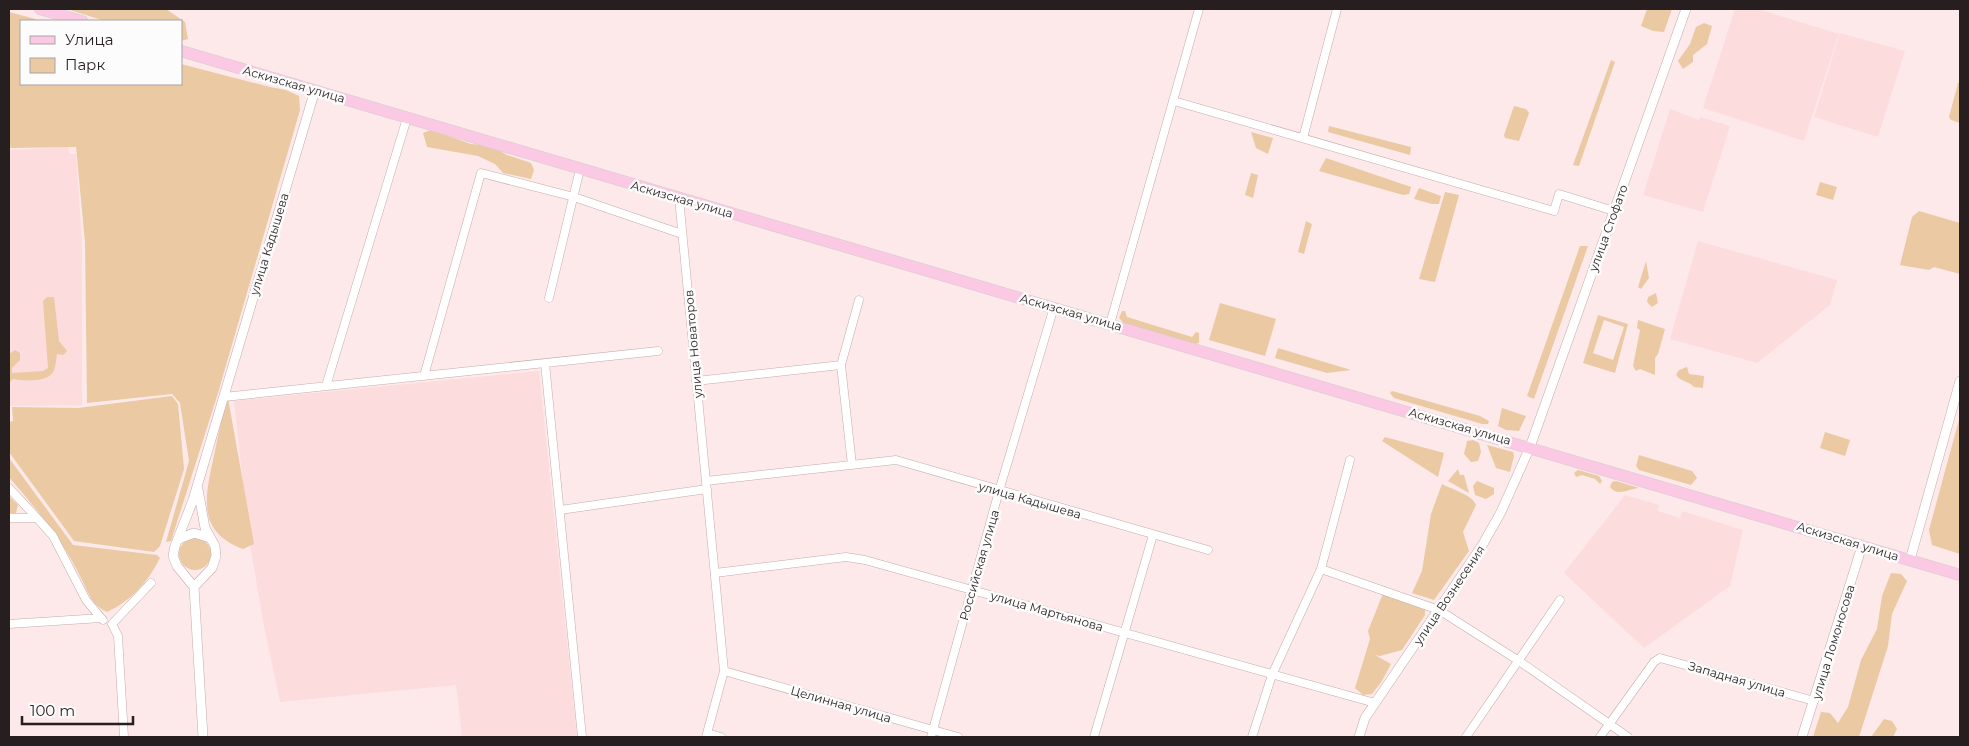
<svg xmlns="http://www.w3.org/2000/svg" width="1969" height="746" viewBox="0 0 1969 746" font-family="Montserrat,sans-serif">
<rect width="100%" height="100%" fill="#fde9ea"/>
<path fill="#fddcdd" d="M1735 9H1758L1839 34 1804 141 1703 108Z
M1840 33 1905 51 1878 137 1814 117Z
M1670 109 1699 120 1700 117 1730 126 1703 212 1643 195Z
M68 147 70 154H76L82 242V405L9 406V150Z
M1698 241 1837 280 1830 305 1757 363 1670 339Z
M539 371 577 737H462L456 685 280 702 264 626 249 539 234 401Z
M1625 495 1659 505 1658 511 1680 518 1682 511 1743 530 1730 586 1644 648 1564 573Z"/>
<path fill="#eac9a3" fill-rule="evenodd" d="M67 9H166L185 22 188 39 181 41V21H105Z
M1647 9H1672L1664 32 1653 31 1641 26Z
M9 12 43 21H21V84H181V64L270 87 286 90 299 96 300 110 218 393 171 541 166 542 189 461 180 403 172 394 87 403 85 242 76 147 9 148Z
M1704 23 1712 26 1707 44 1693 55V62L1683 69 1678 61 1690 44 1696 27Z
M1611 60 1615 62 1579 166 1573 165Z
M1958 83H1960V123L1951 120 1949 117Z
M1514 106 1526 109 1529 113 1519 141 1505 138 1504 135Z
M1329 126 1411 147 1410 155 1328 132Z
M431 130 471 144 491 146 507 155 531 163 534 170 531 179 503 173 495 164 478 156 427 147 423 133Z
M1251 132 1273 138 1268 154 1256 148Z
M1326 158 1411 187 1409 194 1403 195 1319 171Z
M1251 173 1258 175 1253 198 1245 195Z
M1820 182 1837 187 1833 200 1816 195Z
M1419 188 1441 196 1439 204H1432L1414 199Z
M1445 192 1459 195 1435 282 1419 279Z
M1919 211 1960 223V274L1934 267 1929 270 1900 265 1912 217Z
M1306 221 1312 224 1304 254 1298 252Z
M1580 246H1588L1534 399 1527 396Z
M1646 261 1649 278 1641 289 1638 287Z
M1656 293 1658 303 1652 307 1647 302 1648 297Z
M47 297H54L59 341 67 351 63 355 57 354C56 359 56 365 54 370 50 383 23 381 13 379L9 383V354L15 350 20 353V360L12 368V373L43 371 48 368 43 301Z
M1220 303 1276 319 1265 356 1209 340Z
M1122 311H1125L1127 317 1192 337 1196 332 1199 333V343L1195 344 1125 324 1119 318Z
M1598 315 1628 324 1615 373 1583 363ZM1604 320 1624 327 1613 360 1593 353Z
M1638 320 1665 329 1658 354 1655 358V375L1640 369 1636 371 1633 366 1640 330 1637 328Z
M1278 348 1351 370 1327 373 1275 358Z
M1687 367 1689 374 1704 376 1703 388 1694 387C1689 381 1681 382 1676 375L1679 370Z
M1392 391 1480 416 1489 421 1488 424H1482L1394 398 1390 393Z
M172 396 178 404 184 469 160 546 154 552 74 541 9 452V422L13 421 12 407 78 408Z
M228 398 254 544 243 549C197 532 205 498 213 460 217 441 221 422 225 403Z
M1502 408 1526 416 1519 431 1506 430 1498 426Z
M1960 416V554L1932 545 1929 530Z
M1825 432 1850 440 1845 456 1820 448Z
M1385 437 1444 453 1438 477 1382 441Z
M1473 440 1479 443 1481 452 1478 461 1471 462 1464 454 1467 441Z
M1487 445 1513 452 1514 456 1510 472 1496 468Z
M1639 455 1692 471 1697 478 1691 485 1639 470 1636 466Z
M9 458 73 545 157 555 160 558C148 582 131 601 107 612 93 606 88 593 82 580 63 540 37 510 9 477Z
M1458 469 1460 475H1464L1469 493 1448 481Z
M1578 470 1599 476 1602 481 1600 484 1595 479 1582 475 1576 477 1574 473Z
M1477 481 1494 488V494L1486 499 1475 495 1473 486Z
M1616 481 1639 488C1628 489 1617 497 1610 487L1612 482Z
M1442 484C1451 489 1473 495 1476 505L1463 532 1469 551 1434 600 1412 593 1422 571 1431 514Z
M9 496 18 505 16 513H9Z
M179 554a16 16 0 1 1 32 0a16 16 0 1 1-32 0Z
M1891 573 1901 574 1907 581 1892 614 1888 646 1859 737H1813L1821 712 1830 713 1838 723 1848 707 1861 660 1877 629 1882 596Z
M1384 591 1425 610V615L1402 650 1380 656 1375 655 1391 664 1382 681 1372 694 1363 695 1355 688 1370 639 1368 631Z
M1884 719 1892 721 1897 729 1893 737H1871Z"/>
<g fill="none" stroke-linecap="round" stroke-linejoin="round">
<g stroke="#c3acac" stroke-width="9">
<path id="minor" d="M1174 101 1554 211 1559 194 1614 211
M1303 138 1337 9
M679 198 724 671 706 737
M549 298 580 169
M1110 324 1199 9
M545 363 582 737
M424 376 481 173 574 197 682 234
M696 381 841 365
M326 386 407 118
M224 397 658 351
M852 465 841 365 859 300
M706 481 896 460 1208 550
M9 488 37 518
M560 510 707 489
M9 518H37L53 536 86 600 101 618
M1321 569 1439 610 1519 661 1628 737
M715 573 846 557 865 560 1375 703
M9 624 101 618 103 620
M724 671 958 737
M707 733 721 737
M124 737 118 636 112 624 151 583
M931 737 999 491 1054 307
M1094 737 1153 535
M1252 737 1272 675 1321 569 1350 460
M1466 737 1560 600
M1600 737 1654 662 1660 658 1814 701"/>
</g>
<g stroke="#c3acac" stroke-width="10">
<path id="tertiary" d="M179 539 194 533 210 538
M1910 560 1960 381
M194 587 212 568 216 556 215 546 205 528 198 489
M203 737 194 587 177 566 173 556 175 546 193 500 315 90
M1359 737 1365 718 1483 544 1501 512 1530 447 1686 9
M1802 737 1862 546"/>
</g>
<g stroke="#cfcece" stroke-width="12">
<path id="primary" d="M40 9 82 21
M181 51 1960 575"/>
</g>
<use href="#minor" stroke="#fff" stroke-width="8"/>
<use href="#tertiary" stroke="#fff" stroke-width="9"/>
<use href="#primary" stroke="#fbc9e3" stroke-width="11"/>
</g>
<g text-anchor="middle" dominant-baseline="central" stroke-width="5" stroke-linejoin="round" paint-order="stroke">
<g font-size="12" fill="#271e1f" stroke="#fcfcfc">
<text transform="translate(294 84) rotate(16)">Аскизская улица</text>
<text transform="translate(682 199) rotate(16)">Аскизская улица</text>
<text transform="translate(1608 228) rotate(-70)">улица Стофато</text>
<text transform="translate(269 244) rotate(-73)">улица Кадышева</text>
<text transform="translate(1071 312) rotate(16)">Аскизская улица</text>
<text transform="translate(693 344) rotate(-95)">улица Новаторов</text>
<text transform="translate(1460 426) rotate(16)">Аскизская улица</text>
<text transform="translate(1030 500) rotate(16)">улица Кадышева</text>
<text transform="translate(1848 541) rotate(17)">Аскизская улица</text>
<text transform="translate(979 565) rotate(-74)">Российская улица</text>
<text transform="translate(1449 595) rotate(-56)">улица Вознесения</text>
<text transform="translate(1047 611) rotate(16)">улица Мартьянова</text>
<text transform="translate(1833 642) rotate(-73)">улица Ломоносова</text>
<text transform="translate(1737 679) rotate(16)">Западная улица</text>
<text transform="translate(841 704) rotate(16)">Целинная улица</text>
</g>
</g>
<rect width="1969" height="746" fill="none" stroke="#271e1f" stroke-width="20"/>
<rect x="20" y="20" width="162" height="65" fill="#fcfcfc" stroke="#a7a3a4"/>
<rect x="30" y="36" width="25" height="8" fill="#fbc9e3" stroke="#a7a3a4"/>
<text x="65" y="45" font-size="15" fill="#271e1f">Улица</text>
<rect x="30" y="58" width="25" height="15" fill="#eac9a3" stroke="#a7a3a4"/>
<text x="65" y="70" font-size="15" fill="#271e1f">Парк</text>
<path d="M22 716v8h111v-8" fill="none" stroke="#271e1f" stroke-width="2.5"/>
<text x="30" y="716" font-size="15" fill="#271e1f" stroke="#fcfcfc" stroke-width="4" paint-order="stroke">100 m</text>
</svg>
